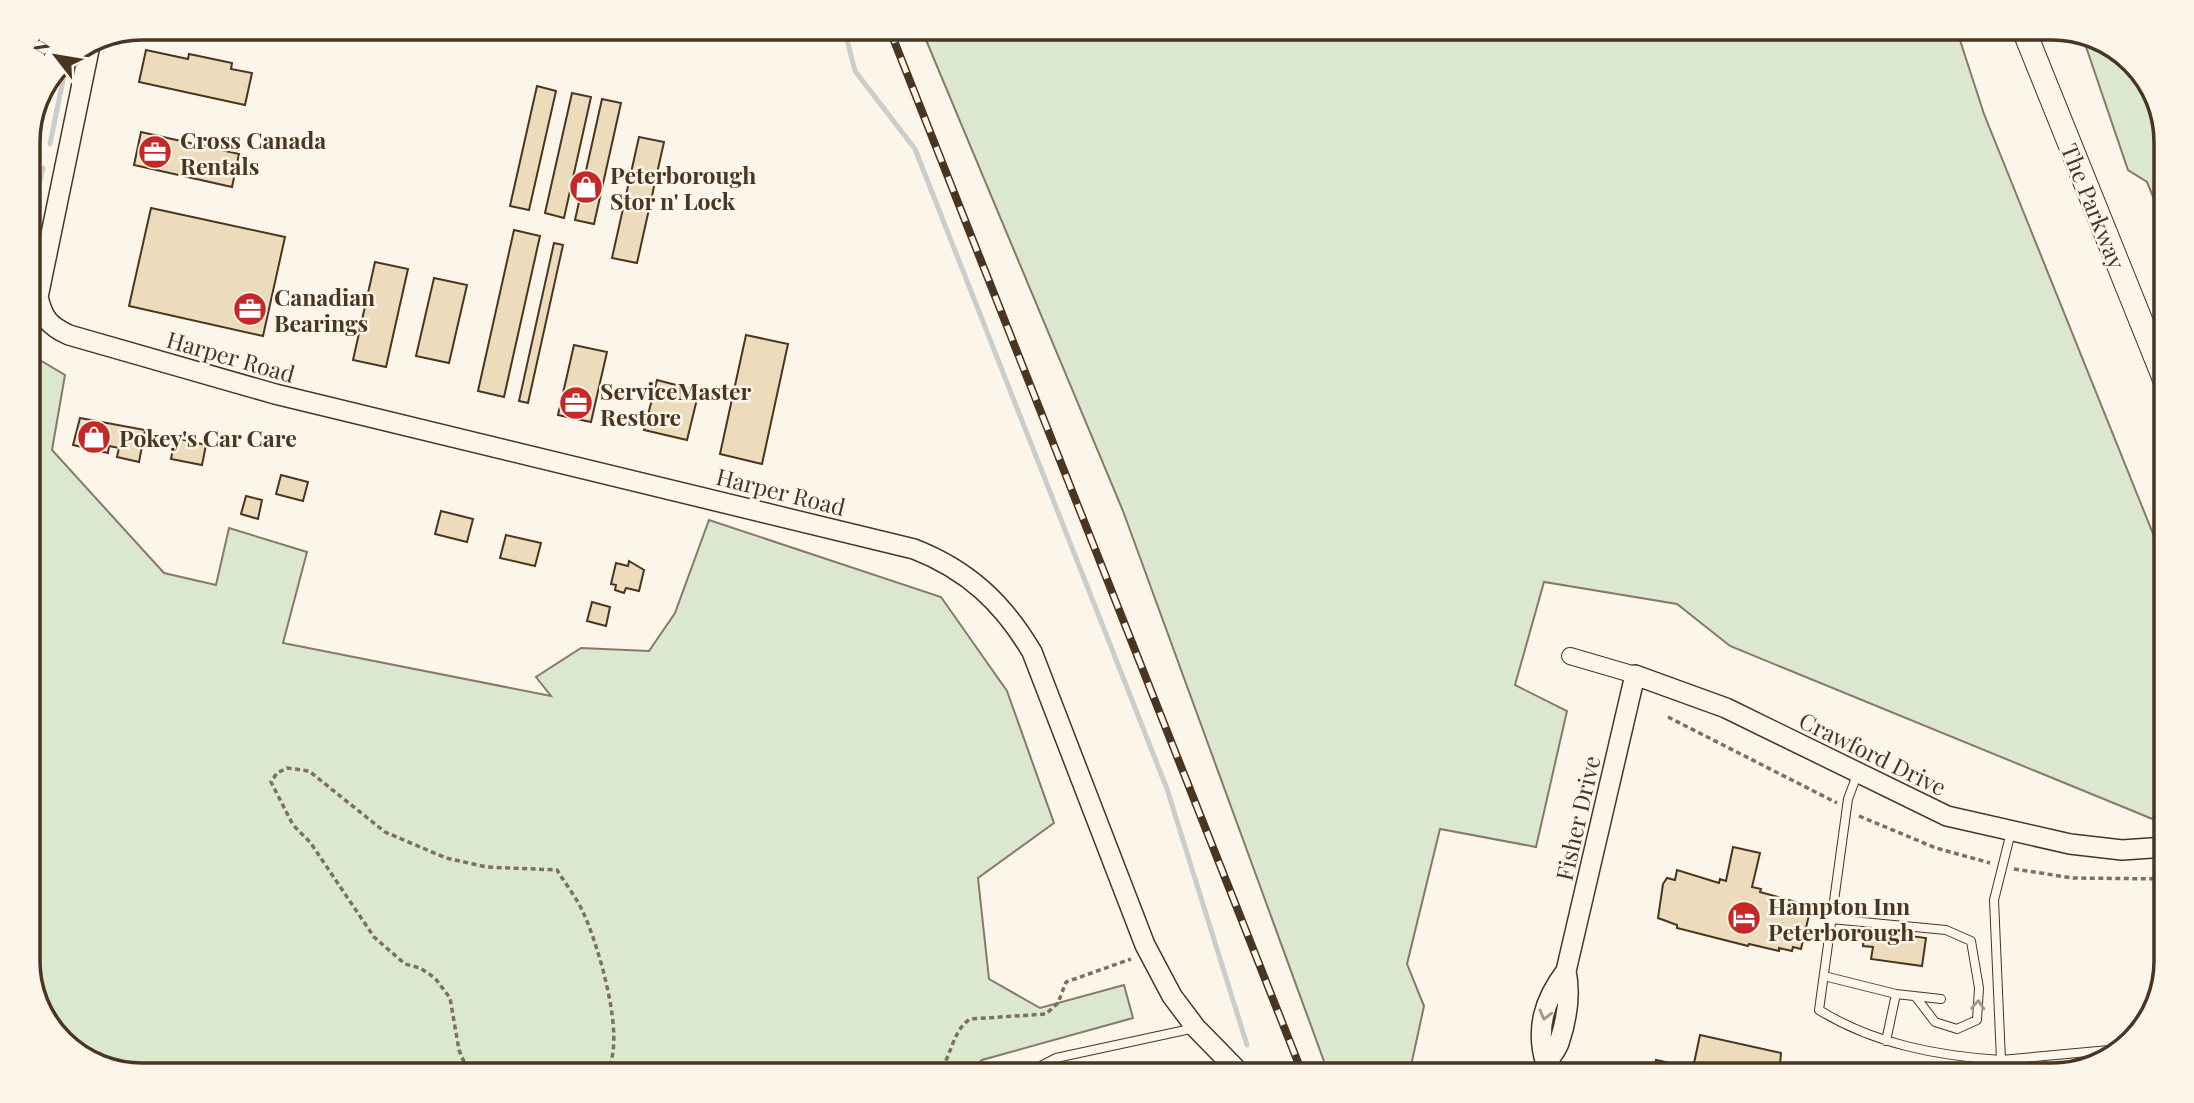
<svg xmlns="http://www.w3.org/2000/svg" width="2194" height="1103" viewBox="0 0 2194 1103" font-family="'Playfair Display',serif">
<rect width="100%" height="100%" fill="#fbf6e9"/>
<path fill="#dce7d0" stroke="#887966" stroke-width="2" d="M921 28H1956L1984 114 2166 566V810L2155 820 1730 646 1677 604 1544 582 1515 685 1567 711 1536 847 1440 829 1407 964 1424 1006 1409 1075H1329L1123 511Z
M2082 35 2102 40 2146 79 2166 135V228L2147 182 2128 170Z
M28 353 65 375 52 450 164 573 216 585 229 528 307 552 283 643 551 696 536 677 581 648 649 651 675 613 709 520 941 597 1007 691 1054 823 978 878 989 979 1040 1008 1124 985 1133 1018 982 1060 968 1075H143L92 1063 48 1024 28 968Z"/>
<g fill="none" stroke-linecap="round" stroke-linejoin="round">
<path stroke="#c9cecd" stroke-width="5" d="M844 28 855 71 915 149 1167 789 1247 1045
M67 60 68 59
M50 144 63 80
M28 232 43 168"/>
</g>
<path fill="#ecdcbc" stroke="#4a3520" stroke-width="2" d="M272 28H332L329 40Z
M146 50 188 59 189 54 232 63 231 69 252 73 245 105 139 82Z
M537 86 556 91 529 210 510 206Z
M572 93 591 97 564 218 545 213Z
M602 99 621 103 594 224 575 220Z
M141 132 239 154 232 187 134 165Z
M639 137 664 142 637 263 612 258Z
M151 208 285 237 263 336 129 306Z
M514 230 540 236 504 397 478 391Z
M554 243 563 245 528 403 519 401Z
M375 262 408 269 386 367 353 360Z
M434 278 467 285 449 363 416 356Z
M746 335 788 344 762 464 720 454Z
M574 345 607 352 591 422 558 415Z
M657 380 699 391 687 440 644 430Z
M80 418 145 430 139 462 117 457 119 448 109 446 108 453 73 445Z
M175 438 206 445 202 465 171 459Z
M281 475 308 482 303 501 276 494Z
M246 496 262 500 258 519 241 514Z
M441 511 473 519 467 542 435 534Z
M506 535 541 543 535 566 500 558Z
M629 561 644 570 639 591 626 588 624 593 615 590 616 585 611 584 616 563 628 566Z
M592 602 610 607 606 626 587 621Z
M1733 847 1760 853 1752 887 1761 889 1760 892 1803 904 1801 909 1810 911 1801 949 1793 947 1792 951 1779 948V951L1749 944 1748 946 1677 928V925L1658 918 1663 884 1667 878 1675 880 1677 870 1719 883 1720 879 1726 881Z
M1865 930 1926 938 1922 966 1871 959 1873 947 1863 946Z
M1700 1035 1781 1053 1779 1075H1652L1656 1060 1693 1068Z"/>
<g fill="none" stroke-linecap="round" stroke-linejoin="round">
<g stroke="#4a3520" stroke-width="10">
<path id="service" d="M1857 775 1848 799 1819 1010C1874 1044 1938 1056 2001 1060L1994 900 2011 832
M1831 919 1946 930 1971 941 1979 988 1977 1020 1957 1029 1935 1022 1915 996
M1824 976 1896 994 1941 999
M1886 1041 1896 994
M2001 1060 2120 1049
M1023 1075 1056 1058 1195 1028"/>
</g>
<g stroke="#4a3520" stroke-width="18">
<path id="minor" d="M1570 656 1635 675"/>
</g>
<g stroke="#4a3520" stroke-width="22">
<path id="tertiary" d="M89 50 38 297C43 318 49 326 69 335L275 394 914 549C968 570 1003 603 1032 652L1145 945 1172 996 1196 1028 1242 1075
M1546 1064C1535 1029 1544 1000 1566 971L1635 675 1726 708 1947 816 2070 844 2122 850 2166 847
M1544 1072C1546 1060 1555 1054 1559 1043 1567 1019 1571 995 1566 971"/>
</g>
<g stroke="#4a3520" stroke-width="25">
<path id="secondary" d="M2023 28 2166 383"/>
</g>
<path stroke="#7f6f5c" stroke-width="3.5" stroke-dasharray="5 3.5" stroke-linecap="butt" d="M1668 717 1837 803
M1859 816 1936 848 1990 863
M2014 869 2073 878 2166 879
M475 1075 465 1064 459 1050 450 998 435 978 420 968 405 964 374 937 310 842 293 825 271 782 277 773 287 768 309 771 385 832 446 858 487 867 557 870C565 883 576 897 583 912 598 944 627 1040 607 1070
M564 1075C583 1060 597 1065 618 1075
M937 1075C952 1058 951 1032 970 1019L1046 1014 1058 1003 1066 982 1131 959"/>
<use href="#service" stroke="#fbf6e9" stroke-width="8"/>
<use href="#minor" stroke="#fbf6e9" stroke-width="16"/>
<use href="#tertiary" stroke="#fbf6e9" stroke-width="19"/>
<use href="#secondary" stroke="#fbf6e9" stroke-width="23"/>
<g stroke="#4a3520" stroke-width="8">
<path id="rail" d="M889 28 1303 1075"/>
</g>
<use href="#rail" stroke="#fbf6e9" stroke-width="5" stroke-dasharray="16" stroke-linecap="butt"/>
</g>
<defs><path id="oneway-chevron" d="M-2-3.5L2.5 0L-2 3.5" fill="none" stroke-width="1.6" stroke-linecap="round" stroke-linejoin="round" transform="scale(1.75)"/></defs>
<g stroke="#a29684">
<use href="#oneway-chevron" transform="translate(1978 1005) rotate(-87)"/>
<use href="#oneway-chevron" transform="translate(1545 1015) rotate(105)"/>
</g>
<defs>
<g id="office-disc" transform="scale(1.75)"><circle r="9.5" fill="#c62828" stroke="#fbf6e9"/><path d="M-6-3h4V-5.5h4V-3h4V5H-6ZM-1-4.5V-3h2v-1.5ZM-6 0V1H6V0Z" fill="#fff"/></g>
<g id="shop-disc" transform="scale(1.75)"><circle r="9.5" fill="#c62828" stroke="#fbf6e9"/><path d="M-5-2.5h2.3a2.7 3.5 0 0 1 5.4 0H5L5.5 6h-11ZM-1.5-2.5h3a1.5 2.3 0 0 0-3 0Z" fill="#fff"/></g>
<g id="hotel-disc" transform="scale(1.75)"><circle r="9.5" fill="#c62828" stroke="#fbf6e9"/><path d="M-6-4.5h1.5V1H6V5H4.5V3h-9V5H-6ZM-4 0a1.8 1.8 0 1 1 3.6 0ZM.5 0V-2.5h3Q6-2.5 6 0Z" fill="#fff"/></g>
</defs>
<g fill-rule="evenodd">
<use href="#office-disc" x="155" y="152"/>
<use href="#shop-disc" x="586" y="187"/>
<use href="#office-disc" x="250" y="309"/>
<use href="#office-disc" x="576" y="403"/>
<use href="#shop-disc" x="94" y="437"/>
<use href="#hotel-disc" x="1744" y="918"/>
</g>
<g text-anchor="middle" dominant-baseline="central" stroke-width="5" stroke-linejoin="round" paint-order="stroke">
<g font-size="23" font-weight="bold" fill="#4a3520" stroke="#fbf6e9" text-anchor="start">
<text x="180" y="139">Cross Canada<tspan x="180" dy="26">Rentals</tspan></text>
<text x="610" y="174">Peterborough<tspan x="610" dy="26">Stor n' Lock</tspan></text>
<text x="274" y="296">Canadian<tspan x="274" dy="26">Bearings</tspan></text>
<text x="600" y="390">ServiceMaster<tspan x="600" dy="26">Restore</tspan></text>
<text x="119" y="437">Pokey's Car Care</text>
<text x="1768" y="905">Hampton Inn<tspan x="1768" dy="26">Peterborough</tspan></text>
</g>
<g font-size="23" fill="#4a3520" stroke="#fbf6e9">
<text transform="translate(2094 206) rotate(68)">The Parkway</text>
<text transform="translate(231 356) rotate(16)">Harper Road</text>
<text transform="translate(781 491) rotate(14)">Harper Road</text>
<text transform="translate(1873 753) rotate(26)">Crawford Drive</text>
<text transform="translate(1577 818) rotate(-77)">Fisher Drive</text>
</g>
</g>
<path d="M0 0H2194V1103H0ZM142 40H2052A102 102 0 0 1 2154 142V961A102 102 0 0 1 2052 1063H142A102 102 0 0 1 40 961V142A102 102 0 0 1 142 40Z" fill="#fbf6e9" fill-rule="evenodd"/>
<path fill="none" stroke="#4a3520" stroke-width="3.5" d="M142 40H2052A102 102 0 0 1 2154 142V961A102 102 0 0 1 2052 1063H142A102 102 0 0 1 40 961V142A102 102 0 0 1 142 40Z"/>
<g transform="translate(56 56) rotate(301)" stroke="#fbf6e9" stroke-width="5" paint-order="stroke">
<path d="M0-5L12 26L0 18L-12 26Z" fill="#4a3520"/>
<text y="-10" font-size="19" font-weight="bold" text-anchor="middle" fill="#4a3520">N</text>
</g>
</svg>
